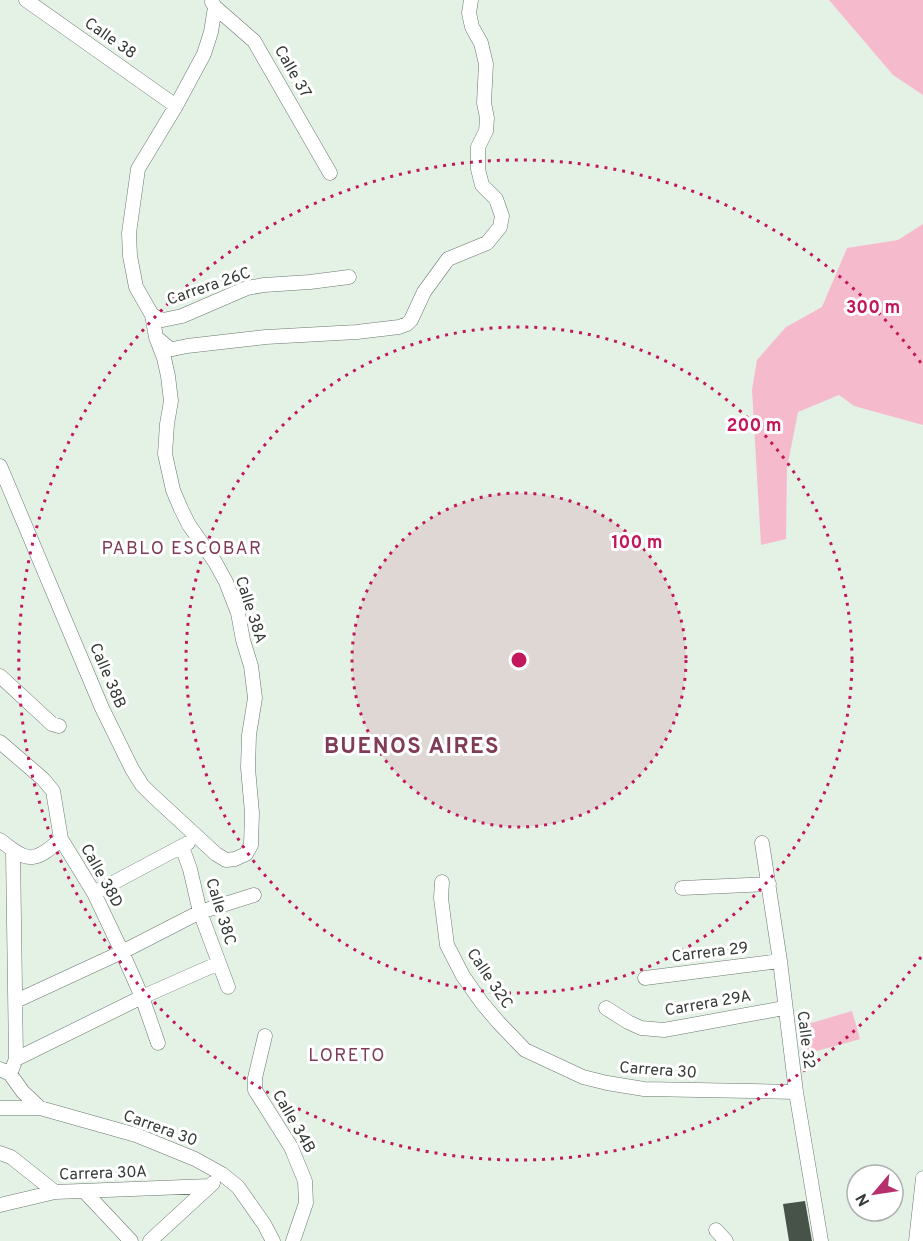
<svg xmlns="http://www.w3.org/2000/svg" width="923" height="1241" viewBox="0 0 923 1241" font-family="Overpass,sans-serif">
<rect width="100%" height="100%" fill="#e3f2e5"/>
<path fill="#f6bacd" d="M829 0H923V95L893 75Z
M923 224V425L854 406 839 395 798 412 787 468 786 539 761 545 752 390 757 360 786 327 822 307 847 248 898 240Z
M852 1011 860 1039 806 1054 798 1027Z"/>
<path fill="#475348" d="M805 1201 812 1241H789L783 1204Z"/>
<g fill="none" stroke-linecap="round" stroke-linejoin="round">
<g stroke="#6b786d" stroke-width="15">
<path id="minor" d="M26 0 176 106
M212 2 215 7 254 41 330 173
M152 315 163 320 182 316 247 288 264 285 310 282 349 277
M157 338 170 349H173L187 346 266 337 357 332 399 327 407 324 411 320 424 292 448 259 487 243 500 227 502 216 496 199 482 185 478 169V147L486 131 487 118 484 103 486 64 481 43 472 27 469 13 471 0
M0 466 102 708 132 769 142 785 152 795 216 854 226 860 235 859 246 854 251 845 252 813 248 768 249 735 255 698 251 666 243 640 238 613 226 582 215 562 189 525 181 509 173 490 165 454 167 424 171 401 168 376 164 358 156 337 152 315 136 287 130 256 129 233 138 169 176 106 204 54 211 32 215 7
M0 676 52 724 59 726
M0 742 43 779 53 791 61 839 94 893 122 952 142 997 158 1043
M0 840C27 862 34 864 61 839
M762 843 780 961 796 1092 821 1241
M182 847 190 869 200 912 228 987
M442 882 441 898 447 945 463 976 482 1003 499 1023 525 1050 583 1077 607 1083 644 1089 796 1092
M682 888 769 884
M94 893 188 843
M645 978 780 961
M16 1001 122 952 200 912 254 895
M606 1008 628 1022 641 1028 664 1030 784 1008
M265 1036 255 1078V1090L291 1147 305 1181 306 1203 293 1241
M16 1059 142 997 219 963
M0 1069 10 1074 23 1092 40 1108
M10 1074 16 1059 13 851
M0 1108H40L136 1135 195 1159 222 1174 238 1187 264 1224 273 1241
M0 1153 11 1157 55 1192
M84 1191 131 1241
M0 1205 55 1192 210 1186
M716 1230 726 1241
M150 1241 213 1183
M916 1241 923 1178"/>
</g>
<use href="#minor" stroke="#fff" stroke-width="14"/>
</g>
<circle cx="519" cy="660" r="167" fill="#c2185b" fill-opacity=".12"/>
<g fill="none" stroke="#c2185b" stroke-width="3" stroke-dasharray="3 6">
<circle cx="519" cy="660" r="167"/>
<circle cx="519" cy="660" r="333"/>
<path d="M921 957A500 500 0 1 1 921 363"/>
</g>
<g text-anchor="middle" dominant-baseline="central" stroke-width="6" stroke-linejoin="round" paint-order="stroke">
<g font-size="16" fill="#353b36" stroke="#fff">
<text transform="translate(110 39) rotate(35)">Calle 38</text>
<text transform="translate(292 72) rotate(60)">Calle 37</text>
<text transform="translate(209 287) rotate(-19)">Carrera 26C</text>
<text transform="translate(250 610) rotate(72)">Calle 38A</text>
<text transform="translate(107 676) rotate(67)">Calle 38B</text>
<text transform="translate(101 876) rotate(61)">Calle 38D</text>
<text transform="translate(220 912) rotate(73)">Calle 38C</text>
<text transform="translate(710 953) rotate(-7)">Carrera 29</text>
<text transform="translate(489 979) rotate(56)">Calle 32C</text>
<text transform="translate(708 1004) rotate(-10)">Carrera 29A</text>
<text transform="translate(805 1040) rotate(83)">Calle 32</text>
<text transform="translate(658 1071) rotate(4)">Carrera 30</text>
<text transform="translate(293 1122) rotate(60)">Calle 34B</text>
<text transform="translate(160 1129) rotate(20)">Carrera 30</text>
<text transform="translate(103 1174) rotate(-2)">Carrera 30A</text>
</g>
<g font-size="18" letter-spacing="1.5" fill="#803b55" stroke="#fff">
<text x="182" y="549">PABLO ESCOBAR</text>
<text x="347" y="1056">LORETO</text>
</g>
<g font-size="22" font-weight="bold" letter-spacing="1.5" fill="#803b55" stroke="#fff">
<text x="412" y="747">BUENOS AIRES</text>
</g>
</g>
<circle cx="519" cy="660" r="9" fill="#c2185b" stroke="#fff" stroke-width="3"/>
<g font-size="18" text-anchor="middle" font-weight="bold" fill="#c2185b" stroke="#fff" stroke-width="6" stroke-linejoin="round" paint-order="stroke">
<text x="873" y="313">300 m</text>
<text x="754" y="431">200 m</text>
<text x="637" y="548">100 m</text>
</g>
<g transform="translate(875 1193) rotate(241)"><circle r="28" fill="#ffffff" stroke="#aeb1af" stroke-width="1.5"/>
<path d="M0-4.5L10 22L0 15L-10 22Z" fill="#b82f6d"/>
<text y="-9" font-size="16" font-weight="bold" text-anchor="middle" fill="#353b36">N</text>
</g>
</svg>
